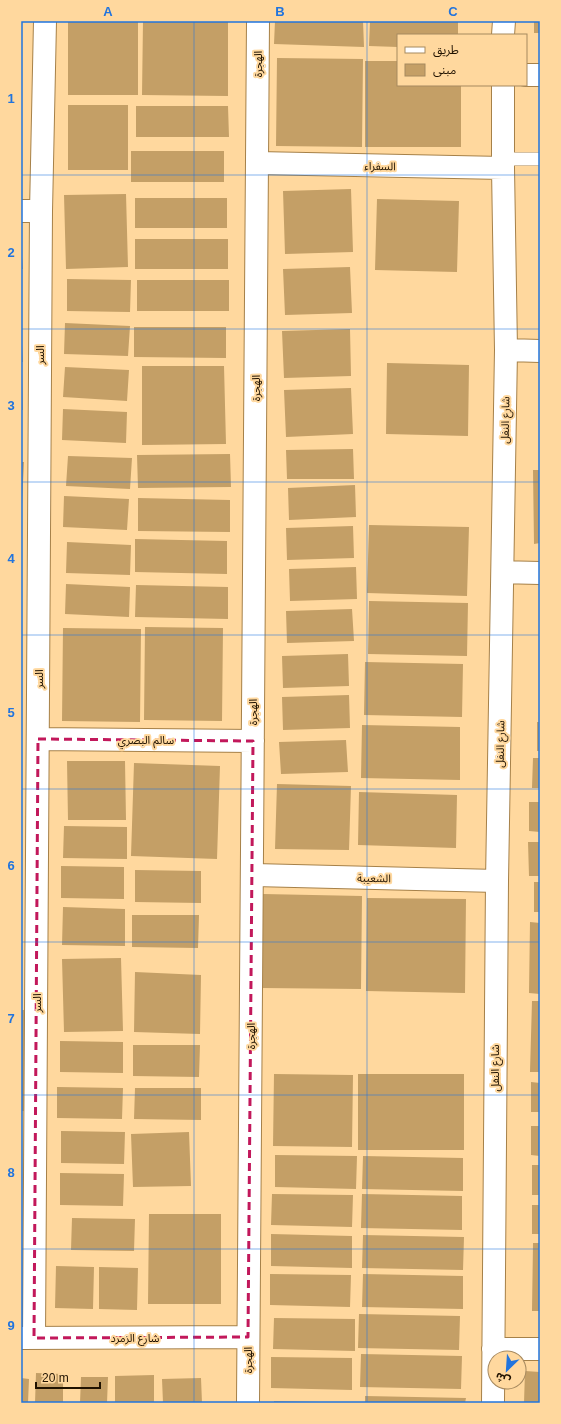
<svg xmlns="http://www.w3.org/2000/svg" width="561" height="1424" viewBox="0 0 561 1424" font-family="Arial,'Noto Sans Arabic',sans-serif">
<rect width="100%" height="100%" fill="#ffd89e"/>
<path fill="#c49f66" d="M68 21H138V95H68Z
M143 21H228V96L142 95Z
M275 21H363L364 47 274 44Z
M370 21H458V35H398V47L369 46Z
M534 21H540V33H534Z
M277 58 363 59 362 147 276 146Z
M365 61H398V85H461V147H365Z
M68 105H128V170H68Z
M136 106H228L229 137H136Z
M131 151H224V182H131Z
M351 189 353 252 285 254 283 191Z
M126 194 128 267 66 269 64 195Z
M135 198H227V228H135Z
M377 199 459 201 457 272 375 270Z
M135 239H228V269H135Z
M21 257H22L23 269H21Z
M350 267 352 313 285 315 283 269Z
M67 279 131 280 130 312 67 311Z
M137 280H229V311H137Z
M65 323 130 326 128 356 64 354Z
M134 327H226V358L134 357Z
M350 329 351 376 284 378 282 331Z
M21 345H22L23 362H21Z
M387 363 469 365 468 436 386 434Z
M142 366H224L226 444 142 445Z
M65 367 129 370 127 401 63 397Z
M21 374H22L23 410H21Z
M351 388 353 434 286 437 284 390Z
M63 409 127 412 126 443 62 440Z
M353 449 354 479H287L286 450Z
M230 454 231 487 138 488 137 455Z
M68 456 132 458 130 489 66 486Z
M21 462H24L22 504H21Z
M533 470H540V543L534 544Z
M355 485 356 517 289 520 288 488Z
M64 496 129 499 127 530 63 527Z
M138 498 230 500V532L138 531Z
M369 525 469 527 467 596 367 593Z
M353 526 354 558 287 560 286 528Z
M135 539 227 541V574L135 572Z
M67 542 131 545 130 575 66 573Z
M356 567 357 599 290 601 289 569Z
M66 584 130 587 129 617 65 614Z
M136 585 228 587V619L135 617Z
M369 601 468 603 467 656 368 654Z
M352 609 354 641 287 643 286 611Z
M145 627 223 628 222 721 144 720Z
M63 628 141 629 140 722 62 721Z
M348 654 349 686 283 688 282 656Z
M365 662 463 664 462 717 364 715Z
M349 695 350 728 283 730 282 697Z
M537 722H540V751H537Z
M362 725 460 727V780L361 778Z
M346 740 348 772 281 774 279 742Z
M533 758H540V788H532Z
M67 761H125L126 820H68Z
M134 763 220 766 217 859 131 856Z
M277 784 351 786 349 850 275 849Z
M359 792 457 795 456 848 358 845Z
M529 802H540V832L529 831Z
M64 826 127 827V859L63 858Z
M528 842H540V876H529Z
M61 866 124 867V899L61 898Z
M135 870 201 871V903L135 902Z
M534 882H540V912H534Z
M263 894 362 896 361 989 262 988Z
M367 898 466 899 465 993 366 991Z
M63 907 125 909V946L62 945Z
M132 915H199L198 948 132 947Z
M530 922 540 923V994L529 993Z
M121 958 123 1031 64 1032 62 959Z
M135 972 201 975 200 1034 134 1032Z
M532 1001H540V1072H530Z
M21 1010H24V1111H21Z
M60 1041 123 1042V1073L60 1072Z
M133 1045H200L199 1077 133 1076Z
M274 1074 353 1075 352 1147 273 1146Z
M358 1074H464V1150H358Z
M531 1082 540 1083V1112H531Z
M57 1087 123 1088 122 1119 57 1118Z
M135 1088H201V1120L134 1119Z
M531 1126H540V1156L531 1155Z
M61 1131 125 1132 124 1164 61 1163Z
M189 1132 191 1186 133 1187 131 1134Z
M275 1155 357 1156 356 1189 275 1187Z
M363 1156 463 1158V1191L362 1189Z
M532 1165H540V1195H532Z
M60 1173 124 1174 123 1206 60 1205Z
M272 1194 353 1195 352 1227 271 1225Z
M362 1194 462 1196V1230L361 1228Z
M532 1205H540V1234H532Z
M149 1214H221V1304H148Z
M72 1218 135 1219 134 1251 71 1250Z
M271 1234 352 1236V1268L271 1266Z
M363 1235 464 1237 463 1270 362 1268Z
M533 1243H540V1311H532Z
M56 1266 94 1267 93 1309 55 1308Z
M99 1267 138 1268 137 1310 99 1309Z
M270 1274 351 1275 350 1307 270 1305Z
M363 1274 463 1276V1309L362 1307Z
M359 1314 460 1316 459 1350 358 1348Z
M274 1318 355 1319V1351L273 1349Z
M361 1354 462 1356 461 1389 360 1387Z
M271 1357 352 1358V1390L271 1388Z
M525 1371 540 1372V1403H524Z
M36 1373 63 1374V1403H35Z
M154 1375V1403H115V1376Z
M81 1377H108L107 1403H80Z
M21 1378 29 1379 28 1403H21Z
M201 1378 202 1403H163L162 1379Z
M365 1396 466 1398 465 1403H365Z
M274 1401 321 1402V1403H274Z"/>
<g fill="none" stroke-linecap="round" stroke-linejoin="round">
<g stroke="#a68149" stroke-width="14">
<path id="lane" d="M503 159H540"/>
</g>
<g stroke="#a68149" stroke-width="24">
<path id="street" d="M503 35 504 21
M526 75H540
M257 163 503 168
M21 211H41
M506 350 540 351
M503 572 540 573
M38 739 253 741
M252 875 497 881
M21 1338 248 1337
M34 1338 41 211 45 21
M493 1349H540
M248 1403 258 21
M493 1403 497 881 506 350 503 168V85"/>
</g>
<use href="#lane" stroke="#fff" stroke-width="13"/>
<use href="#street" stroke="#fff" stroke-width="22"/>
</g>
<path fill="none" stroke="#c2185b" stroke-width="3" stroke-dasharray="8 5" stroke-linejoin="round" d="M38 739 253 741 248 1337 34 1338Z"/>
<path fill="none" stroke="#2174de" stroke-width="1" stroke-opacity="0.55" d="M194 21V1403M367 21V1403M21 175H540M21 329H540M21 482H540M21 635H540M21 789H540M21 942H540M21 1095H540M21 1249H540"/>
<g text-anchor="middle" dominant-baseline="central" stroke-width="4" stroke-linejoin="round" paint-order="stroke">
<g font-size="11" fill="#201200" stroke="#ffd89e">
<text transform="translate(258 64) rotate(-90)">الهجرة</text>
<text transform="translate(380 166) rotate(1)">السفراء</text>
<text transform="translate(40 355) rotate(-90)">السر</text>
<text transform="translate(256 388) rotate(-90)">الهجرة</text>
<text transform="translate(505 420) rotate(-89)">شارع النفل</text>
<text transform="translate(39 679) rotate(-90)">السر</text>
<text transform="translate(253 712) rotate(-90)">الهجرة</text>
<text x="146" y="740">سالم البصري</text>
<text transform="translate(500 744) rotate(-89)">شارع النفل</text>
<text transform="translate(374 878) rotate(1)">الشعيبة</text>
<text transform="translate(37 1003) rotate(-90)">السر</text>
<text transform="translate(251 1036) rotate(-90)">الهجرة</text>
<text transform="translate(495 1068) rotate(-90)">شارع النفل</text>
<text x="135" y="1338">شارع الزمرد</text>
<text transform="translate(248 1360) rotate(-90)">الهجرة</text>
</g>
</g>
<rect width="561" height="1424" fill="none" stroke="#ffd89e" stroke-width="44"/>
<rect x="397" y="34" width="130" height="52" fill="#ffd89e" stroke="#a6895f"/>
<rect x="405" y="47" width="20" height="6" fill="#ffffff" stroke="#a6895f"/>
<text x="433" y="54" font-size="12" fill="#201200">طريق</text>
<rect x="405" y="64" width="20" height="12" fill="#c49f66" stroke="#a6895f"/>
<text x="433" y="74" font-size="12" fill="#201200">مبنى</text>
<g transform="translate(507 1370) rotate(205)"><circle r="19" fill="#ffd89e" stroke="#a6895f"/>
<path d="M0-3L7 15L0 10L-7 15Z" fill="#2174de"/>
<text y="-6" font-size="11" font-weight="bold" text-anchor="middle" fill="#201200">ش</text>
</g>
<path d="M36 1382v6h64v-6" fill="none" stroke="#201200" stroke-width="2"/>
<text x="42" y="1382" font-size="12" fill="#201200" stroke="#ffd89e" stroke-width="3" paint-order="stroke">20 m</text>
<rect x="22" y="22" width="517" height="1380" fill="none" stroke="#2174de" stroke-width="1.5"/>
<g font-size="13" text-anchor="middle" font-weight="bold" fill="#2174de">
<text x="108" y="16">A</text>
<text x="280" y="16">B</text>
<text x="453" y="16">C</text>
<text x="11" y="103">1</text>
<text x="11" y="257">2</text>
<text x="11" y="410">3</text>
<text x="11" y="563">4</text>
<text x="11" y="717">5</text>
<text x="11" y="870">6</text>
<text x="11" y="1023">7</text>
<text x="11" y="1177">8</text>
<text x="11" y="1330">9</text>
</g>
</svg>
